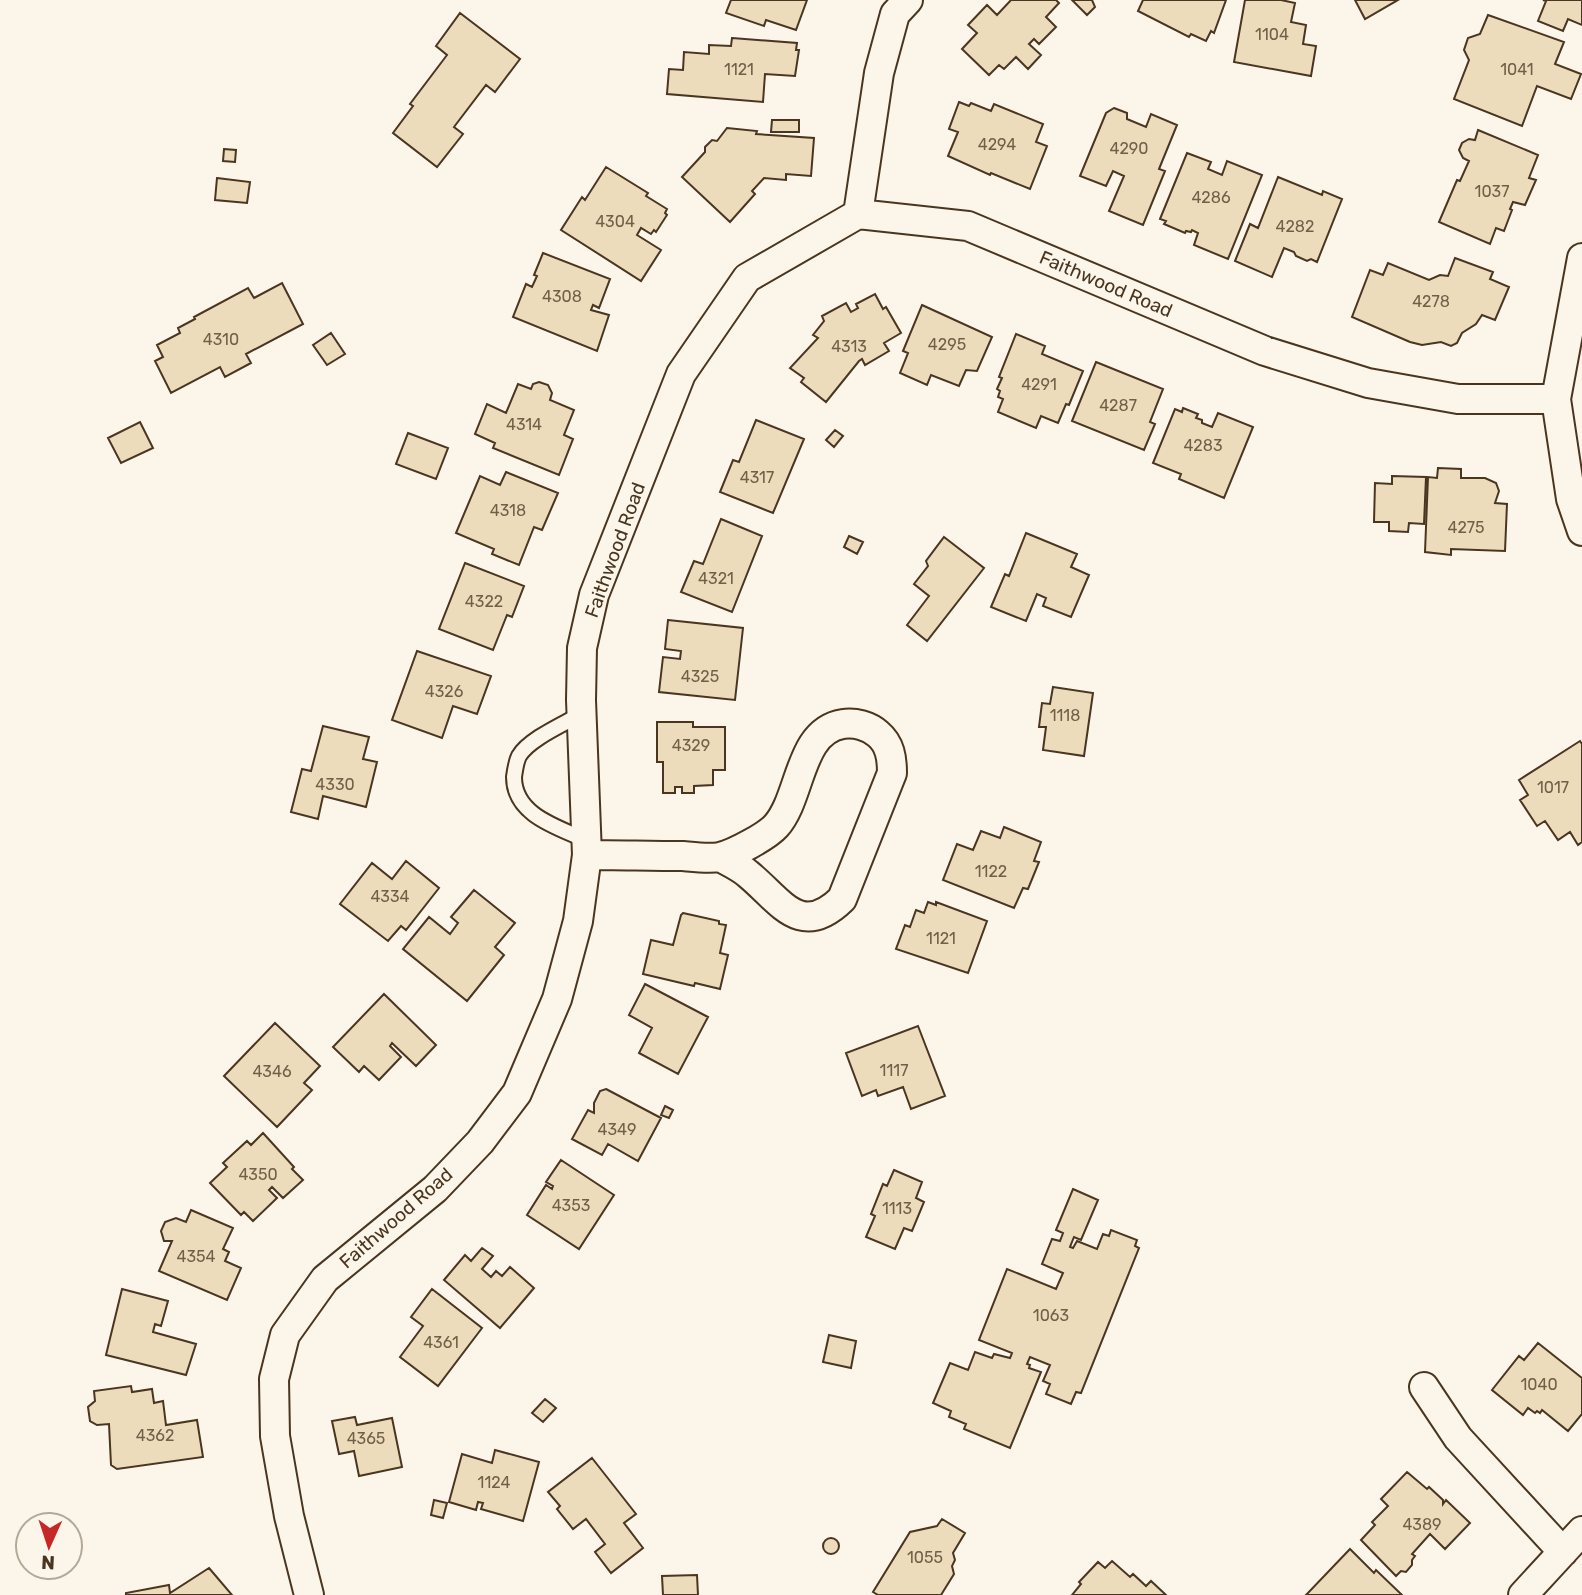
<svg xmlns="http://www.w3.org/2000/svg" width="1582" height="1595" viewBox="0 0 1582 1595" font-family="Rubik,sans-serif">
<rect width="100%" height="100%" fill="#fbf6e9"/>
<path fill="#ecdcbc" stroke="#4a3520" stroke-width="2" d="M731 0H807L796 30 766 20 764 26 726 13Z
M1011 0H1056L1059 3 1046 17 1056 27 1039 44 1034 39 1029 44 1041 55 1028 69 1016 57 1004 69 999 65 989 75 962 49 977 33 968 25 987 5 997 15Z
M1072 0H1092L1095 7 1087 15Z
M1143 0H1226L1214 33 1211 31 1206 41 1191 34 1189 37 1138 11Z
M1245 0H1281L1295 3 1291 22 1306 25 1303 44 1316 46 1311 76 1234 62Z
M1355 0H1398L1365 19Z
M1543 0H1582V25L1568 19 1563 31 1538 21 1546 1Z
M460 13 520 59 495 92 486 85 454 127 463 134 437 167 393 133 413 106 410 104 447 55 436 46Z
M1488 15 1564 42 1555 64 1581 74 1571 99 1537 86 1522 126 1454 99 1469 60 1464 50 1468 38 1480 34Z
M732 38 797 43 796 50H799L795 76 765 74 763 102 667 94 669 69 683 70 684 52 709 54V45L731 46Z
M959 102 969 106 971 103 991 111 994 104 1043 124 1036 142 1047 146 1030 189 991 173 990 175 948 156 958 132 949 129Z
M1114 108 1127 113V119L1146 127 1151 114 1177 125 1159 169 1165 171 1143 225 1109 211 1124 176 1113 171 1106 186 1080 176 1106 113Z
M772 120H799V132H771Z
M727 128 757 131 756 134 814 138 811 176 786 174V180L764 178 752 191 755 194 730 222 682 177 705 152V147L712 140 717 141Z
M1478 130 1538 155 1529 178 1536 180 1525 205 1513 202 1510 209 1512 210 1504 231 1496 228 1490 244 1439 222 1457 180 1460 181 1469 161 1463 158 1459 150 1462 143 1469 139 1475 140Z
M224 149 236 150 235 162 223 161Z
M1187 153 1211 162 1208 169 1222 175 1227 161 1262 175 1228 259 1194 245 1198 233 1192 230 1191 232 1186 231 1185 233 1164 224 1166 221 1160 219Z
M606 167 648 193 646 196 667 209 665 213 667 215 656 232 654 230 651 234 641 228 637 235 661 250 641 281 561 230 582 197 585 200Z
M1278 177 1322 195 1323 191 1342 199 1317 262 1311 259 1307 261 1296 256 1294 252 1284 248 1272 277 1235 261 1250 224 1258 228Z
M217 178 250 182 247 203 215 200Z
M543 253 610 279 599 308 593 305 591 310 609 315 597 351 513 317 526 284 532 287 537 276 534 275Z
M1455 258 1493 272 1490 279 1509 287 1495 320 1482 315 1476 324 1462 333 1457 343 1451 346 1441 342 1422 345 1410 342 1352 317 1370 270 1383 275 1388 263 1429 280 1440 275 1448 276Z
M282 283 303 324 246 354 251 363 225 377 220 367 171 393 155 361 163 357 157 345 180 333 178 328 195 319 194 317 248 288 254 298Z
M875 294 883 309 886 307 901 333 884 343 889 351 865 365 862 359 859 361 826 402 801 382 804 378 790 368 818 338 813 335 824 321 822 316 846 303 851 312 858 308 856 304Z
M922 305 992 337 977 371 966 370 959 386 931 375 927 385 900 373 908 353 903 351Z
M331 333 345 354 327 365 313 345Z
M1016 334 1045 346 1042 354 1083 371 1069 405 1066 404 1058 423 1041 416 1036 428 998 412 1003 399 998 397 1000 391 997 389 1002 378 999 377Z
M1096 362 1163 389 1150 422 1155 424 1144 450 1072 421Z
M539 382 548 385 552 393 550 400 574 410 564 435 573 439 559 475 493 448 495 443 475 434 487 404 506 413 518 384 531 389 533 384Z
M1183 408 1198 414 1196 418 1202 420V423L1212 427 1218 413 1253 427 1224 498 1179 479 1181 474 1153 463 1175 409 1182 412Z
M756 420 804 439 773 513 720 492 733 460 739 462Z
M140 422 153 448 121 463 108 438Z
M835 430 843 436 834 447 826 440Z
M408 433 448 448 436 479 396 464Z
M1438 468 1461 469V478H1485L1496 483 1499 491 1495 503 1507 504 1505 551 1451 549V555L1425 552 1428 477 1437 478Z
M506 472 558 493 542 530 534 527 519 565 492 554 494 549 456 533 480 476 500 485Z
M1392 476 1426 477 1424 524 1409 523 1408 532 1389 531V522H1374L1375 483 1392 484Z
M721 519 762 536 732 612 681 592 694 561 703 564Z
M1026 533 1077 554 1071 567 1089 575 1071 617 1043 606 1046 598 1037 594 1026 621 991 607 1005 574 1009 576Z
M849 536 863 542 857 554 844 547Z
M944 537 984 568 927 641 907 625 929 596 914 584 928 566 926 561Z
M465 563 524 586 512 617 507 615 493 650 439 629Z
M668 620 743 628 735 700 659 692 663 657 680 659 681 651 665 649Z
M417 651 491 676 477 714 453 706 442 738 392 720Z
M1053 687 1093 693 1084 756 1043 750 1046 727H1039L1042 703 1050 704Z
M657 722H693V727H725V770H713V785L694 786V793H682V787H675V793H663V762H657Z
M323 726 369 737 363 759 377 762 366 807 323 796 318 819 291 812 302 769 311 771Z
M1580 741 1582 744V842L1578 845 1570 832 1558 840 1545 821 1537 826 1520 800 1528 795 1519 780Z
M1004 827 1041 842 1034 861 1039 862 1028 889 1023 888 1014 908 943 880 957 844 973 850 981 831 1000 838Z
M406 861 439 888 406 930 401 926 388 941 340 904 372 863 392 879Z
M474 890 515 923 495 947 504 955 467 1001 403 949 429 917 450 934 458 923 451 917Z
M928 902 936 905V902L987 921 968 973 896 949 905 925 910 927 916 910 924 913Z
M683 913 719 921V924L726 925 720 953 728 955 720 989 695 983 694 986 643 974 651 940 673 945 681 915Z
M645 984 708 1017 678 1074 639 1053 652 1028 629 1015Z
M384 994 436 1045 416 1066 392 1043 390 1046 401 1057 379 1080 364 1066 359 1072 333 1047Z
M275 1023 320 1066 304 1083 312 1090 277 1127 224 1076Z
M918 1026 945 1096 911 1109 903 1087 878 1096 876 1090 862 1096 846 1053Z
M606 1089 661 1118 638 1161 608 1144 602 1155 572 1139 588 1110 594 1113V1103L600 1091Z
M665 1106 673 1110 669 1118 661 1115Z
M263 1133 294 1167 292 1169 303 1180 283 1198 272 1187 269 1190 277 1198 253 1221 244 1212 241 1215 210 1183 227 1167 223 1163 247 1141 251 1145Z
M561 1160 614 1195 579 1249 527 1215 546 1185 552 1189 553 1186 546 1182Z
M894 1170 922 1182 916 1198 924 1202 912 1231 904 1228 895 1249 866 1237 875 1216 871 1214 883 1184 887 1186Z
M1073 1189 1098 1200 1081 1240 1074 1237 1070 1247 1073 1248 1077 1241 1097 1249 1103 1234 1109 1236 1111 1230 1137 1240 1135 1246 1139 1248 1081 1393 1076 1392 1071 1404 1046 1394 1050 1384 1043 1381 1050 1365 1030 1357 1027 1364 1030 1365 1029 1368 1041 1372 1010 1448 964 1429 966 1424 949 1417 951 1411 933 1403 950 1363 968 1370 975 1352 992 1358 994 1354 1010 1358 1012 1353 979 1340 1007 1269 1056 1289 1063 1273 1042 1264 1052 1239 1060 1241 1063 1233 1056 1230Z
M191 1210 233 1228 223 1249 229 1252 225 1261 241 1268 227 1300 159 1271 172 1241H164L161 1231 165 1222 176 1218 186 1222Z
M482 1248 493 1256 482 1269 491 1277 496 1271 502 1276 510 1267 534 1288 500 1328 444 1280 465 1255 471 1261Z
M122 1289 168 1301 161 1326 155 1324 153 1332 196 1344 186 1375 106 1355Z
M432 1289 482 1328 438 1386 400 1357 423 1326 411 1317Z
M829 1335 856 1341 851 1368 823 1362Z
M1538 1343 1582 1378V1414L1568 1431 1542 1410 1540 1413 1537 1411 1535 1413 1528 1408 1523 1415 1492 1390 1519 1356 1524 1360Z
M131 1386 132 1392 152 1389 154 1403 163 1401 166 1425 197 1420 203 1457 117 1469 111 1465 109 1424 97 1425 90 1421 88 1407 95 1401 94 1391Z
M545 1399 556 1408 543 1422 532 1413Z
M355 1417 357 1425 392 1418 402 1467 359 1476 354 1451 339 1454 332 1421Z
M495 1450 539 1462 523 1521 481 1509 483 1503 478 1502 476 1510 449 1502 462 1454 492 1463Z
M592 1458 636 1514 624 1523 643 1548 611 1573 595 1552 605 1544 586 1519 573 1529 557 1509 560 1506 548 1492Z
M1407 1472 1427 1489 1429 1487 1443 1500V1504L1446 1500 1470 1523 1445 1549 1430 1534 1412 1554 1415 1556 1412 1560V1565L1406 1572 1401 1571 1396 1576 1361 1540 1375 1525 1372 1522 1388 1506 1381 1499Z
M434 1500 447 1503 443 1518 431 1515Z
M942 1519 965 1533 953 1553 955 1560 952 1566 954 1574 941 1595H878L873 1592 910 1532 937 1526Z
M823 1546a8 8 0 1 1 16 0a8 8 0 1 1-16 0Z
M1350 1549 1374 1573 1376 1570 1402 1595H1306Z
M1112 1561 1130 1577 1133 1574 1146 1586 1151 1581 1166 1595H1072L1081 1584 1079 1582 1098 1562 1105 1568Z
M209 1568 232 1595H126V1593L169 1585 170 1593Z
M697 1575 698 1595H663L662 1576Z"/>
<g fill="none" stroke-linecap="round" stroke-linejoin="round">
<g stroke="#4a3520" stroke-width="18">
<path id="lane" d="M581 714C564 724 529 739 519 756 516 762 515 770 514 777 514 815 557 827 586 840"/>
</g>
<g stroke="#4a3520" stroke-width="32">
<path id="street" d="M858 214 879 73 895 14 908 0
M1582 258 1556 399 1571 499 1582 531
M587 855C619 855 651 856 683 856 694 857 709 859 720 857 734 854 767 836 776 826 802 797 798 731 843 724 855 722 869 726 878 734 890 744 892 758 892 773L842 899C800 940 780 900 748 874 740 867 729 862 720 857
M1424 1387 1458 1438 1563 1552
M309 1595 289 1516 275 1436 274 1379 285 1335 325 1279 435 1189 480 1142 517 1093 557 999 578 921 587 855 581 700 582 648 594 595 681 374 747 278 858 214 968 226 1265 351 1368 383 1458 399H1556
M1523 1595 1582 1531"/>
</g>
<use href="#lane" stroke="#fbf6e9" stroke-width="14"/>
<use href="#street" stroke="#fbf6e9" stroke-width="28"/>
</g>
<g text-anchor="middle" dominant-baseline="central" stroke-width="5" stroke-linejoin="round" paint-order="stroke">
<g font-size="16" fill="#725f47">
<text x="1272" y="34">1104</text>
<text x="739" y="69">1121</text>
<text x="1517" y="69">1041</text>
<text x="997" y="144">4294</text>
<text x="1129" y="148">4290</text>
<text x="1492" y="191">1037</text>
<text x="1211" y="197">4286</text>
<text x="615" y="221">4304</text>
<text x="1295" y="226">4282</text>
<text x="562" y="296">4308</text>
<text x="1431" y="301">4278</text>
<text x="221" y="339">4310</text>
<text x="947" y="344">4295</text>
<text x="849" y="346">4313</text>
<text x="1039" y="384">4291</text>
<text x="1118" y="405">4287</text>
<text x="524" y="424">4314</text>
<text x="1203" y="445">4283</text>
<text x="757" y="477">4317</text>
<text x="508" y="510">4318</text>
<text x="1466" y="527">4275</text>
<text x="716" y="578">4321</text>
<text x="484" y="601">4322</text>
<text x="700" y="676">4325</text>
<text x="444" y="691">4326</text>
<text x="1065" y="715">1118</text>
<text x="691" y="745">4329</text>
<text x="335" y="784">4330</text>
<text x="1553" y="787">1017</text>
<text x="991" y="871">1122</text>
<text x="390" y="896">4334</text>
<text x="941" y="938">1121</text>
<text x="894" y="1070">1117</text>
<text x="272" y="1071">4346</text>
<text x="617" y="1129">4349</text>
<text x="258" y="1174">4350</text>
<text x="571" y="1205">4353</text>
<text x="897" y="1208">1113</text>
<text x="196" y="1256">4354</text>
<text x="1051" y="1315">1063</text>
<text x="441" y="1342">4361</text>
<text x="1539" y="1384">1040</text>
<text x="155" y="1435">4362</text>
<text x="366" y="1438">4365</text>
<text x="494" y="1482">1124</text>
<text x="1422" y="1524">4389</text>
<text x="925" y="1557">1055</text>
</g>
<g font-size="19" fill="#4a3520" stroke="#fbf6e9">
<text transform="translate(1106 284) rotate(23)">Faithwood Road</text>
<text transform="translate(615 550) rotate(-70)">Faithwood Road</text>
<text transform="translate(396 1218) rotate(-41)">Faithwood Road</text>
</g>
</g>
<g transform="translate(49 1546) rotate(183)"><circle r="33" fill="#fbf6e9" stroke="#b4a999" stroke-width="2"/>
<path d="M0-5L12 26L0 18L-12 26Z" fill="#c62828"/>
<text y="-10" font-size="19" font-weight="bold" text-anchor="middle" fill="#4a3520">N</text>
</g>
</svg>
